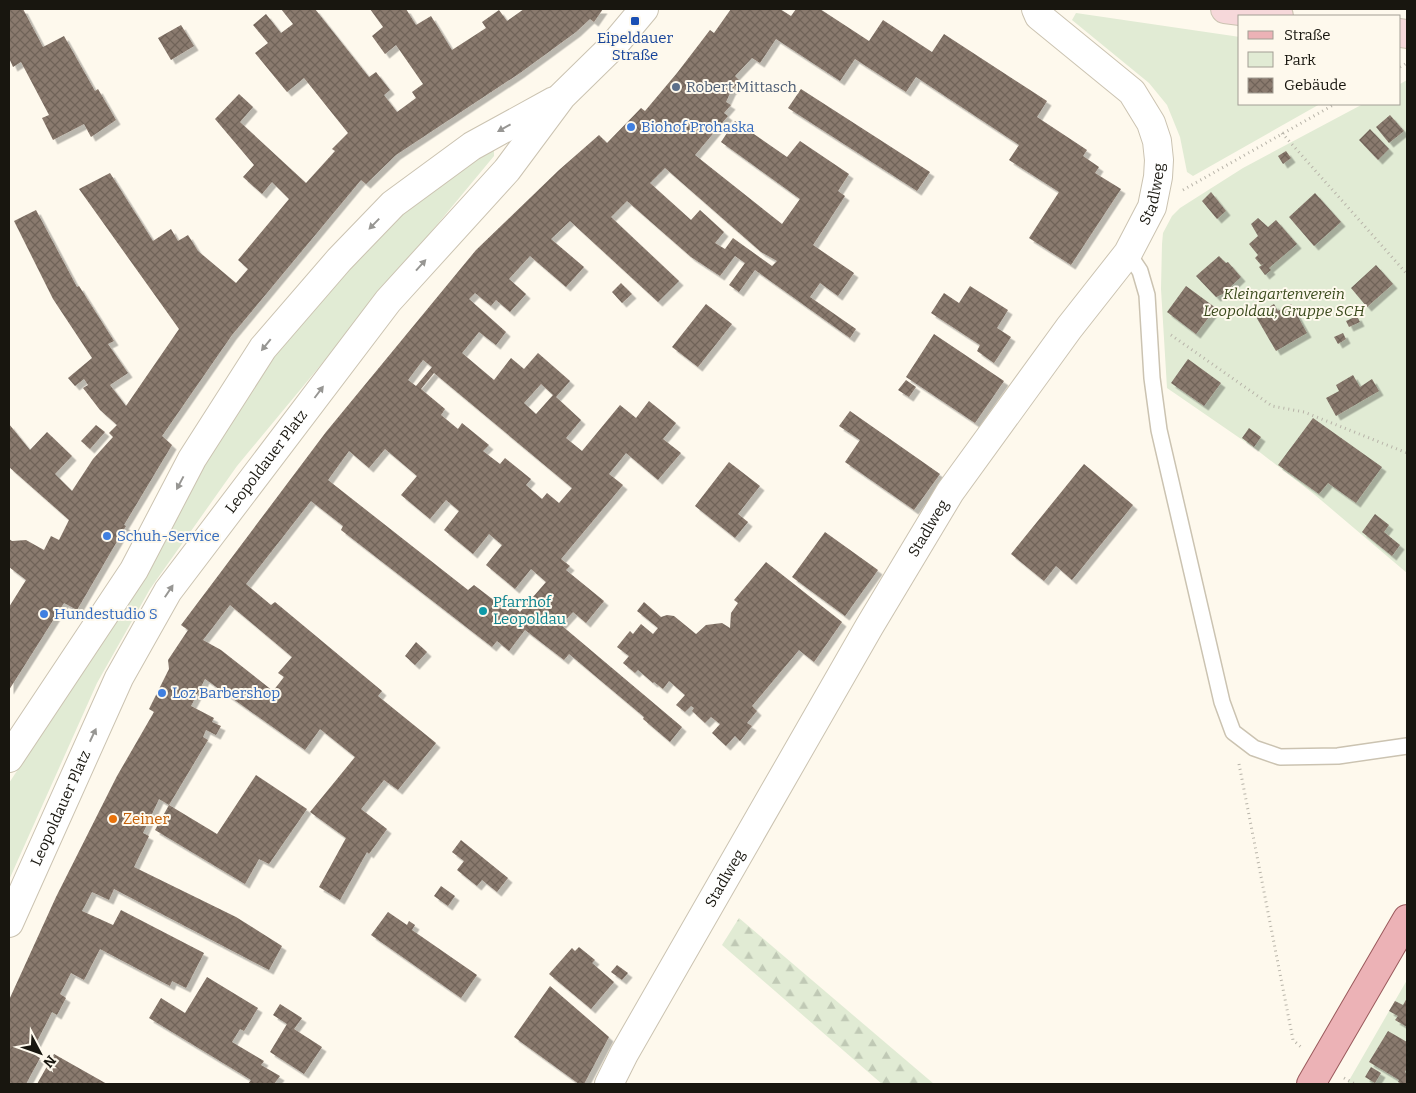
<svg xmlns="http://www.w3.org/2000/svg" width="1416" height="1093" viewBox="0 0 1416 1093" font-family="Bitter,serif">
<defs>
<pattern id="forest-firs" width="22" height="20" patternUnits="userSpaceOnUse" patternTransform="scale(1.25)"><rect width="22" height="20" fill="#e1ebd4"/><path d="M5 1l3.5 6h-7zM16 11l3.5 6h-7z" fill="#c0c9b5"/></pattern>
<pattern id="building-cross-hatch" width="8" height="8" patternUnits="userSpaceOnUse" patternTransform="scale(1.25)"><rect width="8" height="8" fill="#8a7a6e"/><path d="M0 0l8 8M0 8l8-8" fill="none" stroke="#706359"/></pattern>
<filter id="shadow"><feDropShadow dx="4.5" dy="4.5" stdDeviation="0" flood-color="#0004"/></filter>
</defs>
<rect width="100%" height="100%" fill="#fef9ed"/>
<path fill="#e1ebd4" d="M1076 13 1240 37V104H1320L1193 176 1187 172 1180 137 1167 105 1149 83 1072 20Z
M1407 80V573L1315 495 1257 450 1167 388 1161 289 1162 244 1163 233 1172 216 1180 208 1243 168 1363 104H1400V84Z
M488 148 494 150V156L237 466 150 589 97 683 9 880V783L140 584 233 409 289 329 384 224Z
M1407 980V1084H1347Z"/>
<path fill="url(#forest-firs)" d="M739 918 934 1084H882L722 945Z"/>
<path fill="url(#building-cross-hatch)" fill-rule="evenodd" filter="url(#shadow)" d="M9 9H23L43 47 64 36 95 91 98 89 116 120 91 137 84 124 53 140 42 118 49 115 21 62 13 67 9 58Z
M281 9H315L369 77 376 72 390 90 384 95 397 112 416 98 412 92 423 84 396 45 385 54 372 36 383 27 370 9H406L416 25 431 16 452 50 486 28 482 22 499 10 507 21 524 9H603L594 22 590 19 576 32 520 73 396 155 366 184 361 180 232 335 162 436 172 445 124 525 126 526 77 610 64 603 9 690V607L26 580 9 567V539L12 541 26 540 44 550 51 536 59 540 69 520 9 467V424L30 450 47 432 72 456 55 474 72 491 93 459 113 437 109 433 117 425 100 410 83 388 88 385 84 379 75 386 68 378 92 358 53 299 14 221 36 210 77 287 79 286 114 341 108 344 128 373 110 385 126 406 179 329 79 189 110 173 153 241 171 229 178 241 188 235 198 251 236 283 248 269 238 260 289 199 272 182 262 194 243 177 254 165 215 119 239 94 253 107 240 122 306 183 335 151 332 149 348 133 304 78 287 92 255 53 268 43 253 25 266 14 281 33 293 24Z
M731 9H780L791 16 796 9H820L869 41 883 20 932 52 944 34 1047 101 1037 117 1087 150 1083 156 1099 167 1095 173 1121 189 1071 265 1029 238 1059 192 1009 160 1019 145 916 77 906 92 855 59 840 81 776 39 760 63 752 58 735 76 740 81 731 91 726 102 731 105 724 113 728 116 695 155 782 224 800 199 721 142 735 121 787 157 800 141 849 174 838 191 845 196 813 245 854 273 838 296 820 283 810 297 856 329 850 338 755 270 739 292 729 285 745 263 735 256 720 276 691 257 627 201 611 217 679 281 658 302 570 221 551 239 584 267 566 287 530 256 509 279 526 294 510 312 496 300 491 306 475 293 469 299 506 332 496 345 479 332 462 353 494 380 511 358 524 369 538 353 570 381 556 397 581 420 566 438 582 451 620 405 636 418 649 401 676 423 663 439 681 453 658 480 626 453 609 474 623 485 561 559 570 566 566 570 604 601 586 623 573 612 561 625 682 727 670 742 643 719 644 717 569 654 564 660 525 630 509 651 497 641 492 647 341 530 343 526 311 501 246 584 271 605 275 602 382 691 378 696 436 743 398 790 384 780 361 809 387 829 369 854 367 852 340 900 319 887 346 838 310 812 355 757 320 729 305 750 205 679 191 706 214 718 212 722 221 726 216 735 206 730 203 737 208 740 169 805 159 799 143 833 149 836 134 867 236 917 282 946 269 970 114 889 109 900 92 892 82 911 113 925 121 910 204 953 186 988 172 981 170 986 100 949 84 980 71 973 60 994 66 998 57 1015 52 1012 31 1053 40 1058 26 1084H9V1000L56 897 117 776 154 712 149 709 169 669 168 660 188 630 181 625 326 432 476 250 559 170 599 135 607 143 641 108 645 111 677 73 710 30 714 33ZM665 168 761 252 777 261 772 266 733 238 725 249 715 243 724 232 700 210 691 220 650 183ZM423 360 432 367 416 386 408 380ZM434 373 572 488 559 503 547 493 542 499 526 485 531 479 505 458 500 464 483 451 489 445 462 423 458 429 441 415 445 409 421 389ZM541 384 553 395 536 414 524 403ZM385 449 417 476 401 495 430 519 446 500 459 511 444 530 473 554 489 534 502 545 486 565 515 589 531 569 546 582 520 612 512 605 508 611 474 585 468 590 328 480 349 451 369 468ZM230 605 292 657 278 673 284 677 273 691 221 650 203 640Z
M181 25 194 46 171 60 158 38Z
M801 89 930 172 917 191 788 108Z
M1390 115 1404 131 1389 143 1376 127Z
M1370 129 1389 149 1378 160 1359 140Z
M1286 151 1291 158 1283 164 1278 156Z
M1211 192 1226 211 1217 219 1202 201Z
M1315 193 1341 222 1314 246 1289 217Z
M1258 218 1268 227 1276 220 1297 244 1269 268 1271 270 1265 275 1259 267 1265 263 1261 265 1255 258 1258 255 1249 244 1258 236 1251 224Z
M1219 256 1226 263 1228 262 1241 277 1223 294 1216 297 1196 276Z
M1376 265 1393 284 1367 307 1351 288Z
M621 283 632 294 622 303 612 292Z
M970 286 1008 310 997 328 1011 337 994 363 977 351 980 345 931 313 944 293 959 303Z
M1186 286 1216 308 1196 334 1167 312Z
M706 304 732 324 698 367 672 347Z
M1274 304 1278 311 1291 304 1307 333 1276 351 1255 315Z
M1357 316 1360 322 1349 327 1346 321Z
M1343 333 1346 339 1338 344 1334 337Z
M934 334 1004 381 975 423 906 377Z
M1188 359 1221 383 1204 406 1171 383Z
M1353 375 1360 387 1372 379 1379 391 1336 416 1326 398 1339 391 1336 385Z
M906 380 916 387 909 397 898 390Z
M850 411 940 474 914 510 845 462 860 440 839 426Z
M1313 418 1382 467 1356 503 1328 483 1319 494 1278 465Z
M96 425 105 432 90 449 81 441Z
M1249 428 1261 437 1254 447 1242 438Z
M729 462 760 486 738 514 748 522 735 538 695 506Z
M1084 464 1133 505 1072 580 1056 566 1044 581 1011 554Z
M1375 514 1389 525 1384 532 1400 545 1392 556 1362 532Z
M825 532 878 570 845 616 792 577Z
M766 562 842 622 814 662 799 650 752 706 757 711 747 723 752 726 740 741 735 736 726 746 712 733 720 724 711 717 705 723 692 711 694 708 691 706 685 712 676 705 685 695 669 681 663 689 654 682 653 683 638 670 635 673 623 663 629 656 617 647 630 631 633 634 641 624 653 634 658 628 637 611 644 602 661 617 667 615 674 616 696 634 706 625 722 623 730 628 731 613 738 603 734 600Z
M416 642 427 652 415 665 405 656Z
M256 775 307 809 269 864 259 859 245 884 155 830 169 805 217 834Z
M461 840 508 878 497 892 482 880 477 886 457 870 464 861 452 852Z
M441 886 455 896 448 906 434 896Z
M388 912 407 925 409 921 415 925 412 930 477 975 461 998 371 935Z
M579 947 595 960 592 963 614 982 591 1009 549 974 572 948 575 951Z
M617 965 628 973 622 980 611 972Z
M207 977 258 1008 244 1031 240 1029 232 1042 264 1061 261 1065 280 1076 274 1084H248L251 1080 149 1018 161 998 185 1013Z
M550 986 609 1037 584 1084H579L514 1037Z
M1407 998V1027L1395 1020 1398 1016 1389 1011 1395 1001 1403 1005Z
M280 1004 302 1018 294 1029 322 1047 304 1074 270 1052 287 1024 273 1015Z
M1388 1031 1407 1042V1068L1405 1072 1407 1074V1084H1402L1398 1082 1399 1080 1369 1062Z
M54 1054 107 1084H37Z
M1371 1067 1381 1073 1375 1083 1365 1077Z"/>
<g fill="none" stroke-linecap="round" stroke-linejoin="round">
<g stroke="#cbc3b1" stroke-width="18">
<path id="service" d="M1128 253 1140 271 1147 295 1152 378 1159 430 1222 702 1233 732 1254 748 1280 757 1338 756 1407 746"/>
</g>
<g stroke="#cbc3b1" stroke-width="30">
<g id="minor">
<path id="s1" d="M609 1084 624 1054 869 627 950 492 1069 328 1128 253 1152 207 1158 177 1159 160 1157 141 1151 123 1132 92 1039 16 1036 9"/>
</g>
</g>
<g stroke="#cbc3b1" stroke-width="30">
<g id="tertiary">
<path d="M9 758 134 570 192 459 263 348 339 260 393 204 472 146 554 101"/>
<path id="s2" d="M9 923 119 678 168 591 388 301 507 170 562 96 613 46 644 9"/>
</g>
</g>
<g stroke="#cbc3b1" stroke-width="30">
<path id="secondary" d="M1225 9 1279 16
M1400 33 1407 34"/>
</g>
<g stroke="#9a5a5c" stroke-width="30">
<path id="primary" d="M1311 1084 1407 919"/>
</g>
<path stroke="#b8b4a9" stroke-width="3" stroke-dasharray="1 4" stroke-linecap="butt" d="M1400 67 1407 63
M1282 133 1407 274
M1183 190 1335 104
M1171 335 1272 406 1304 412 1407 453
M1239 764 1293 1040 1301 1047
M1344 1078 1355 1084"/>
<use href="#service" stroke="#fff" stroke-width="15"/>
<use href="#minor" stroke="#fff" stroke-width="28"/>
<use href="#tertiary" stroke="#fff" stroke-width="28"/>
<use href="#secondary" stroke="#f6d8da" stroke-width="28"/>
<use href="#primary" stroke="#ecb2b6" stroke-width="28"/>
</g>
<defs><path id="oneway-solid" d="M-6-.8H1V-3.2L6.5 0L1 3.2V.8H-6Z" transform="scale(1.25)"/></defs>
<g fill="#979693">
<use href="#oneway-solid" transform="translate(504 128) rotate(151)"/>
<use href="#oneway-solid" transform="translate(374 224) rotate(134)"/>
<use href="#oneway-solid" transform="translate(421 265) rotate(-48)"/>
<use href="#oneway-solid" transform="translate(266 345) rotate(129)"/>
<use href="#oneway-solid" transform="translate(319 392) rotate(-53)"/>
<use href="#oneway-solid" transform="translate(180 483) rotate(118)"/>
<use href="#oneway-solid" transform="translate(169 591) rotate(-56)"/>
<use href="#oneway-solid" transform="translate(93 735) rotate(-65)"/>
</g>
<rect fill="#1a4fb4" stroke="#fef9ed" stroke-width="2" x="630" y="16" width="10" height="10" rx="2.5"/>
<circle fill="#5c6f8a" stroke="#fef9ed" stroke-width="2" cx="676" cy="87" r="5"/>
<g fill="#3f7fe0" stroke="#fef9ed" stroke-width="2">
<circle cx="631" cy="127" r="5"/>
<circle cx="107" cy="536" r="5"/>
<circle cx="44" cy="614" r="5"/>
<circle cx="162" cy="693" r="5"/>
</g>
<circle fill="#0f9aa8" stroke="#fef9ed" stroke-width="2" cx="483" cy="611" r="5"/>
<circle fill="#e8710a" stroke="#fef9ed" stroke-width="2" cx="113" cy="819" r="5"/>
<g text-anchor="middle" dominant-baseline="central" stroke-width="4" stroke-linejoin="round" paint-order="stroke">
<g font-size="15" fill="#164399" stroke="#fef9ed">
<text x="635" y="38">Eipeldauer<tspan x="635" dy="17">Straße</tspan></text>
</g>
<g font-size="15" fill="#4e5e75" stroke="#fef9ed" text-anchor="start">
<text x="686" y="87">Robert Mittasch</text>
</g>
<g font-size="15" fill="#366cbe" stroke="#fef9ed" text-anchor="start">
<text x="641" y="127">Biohof Prohaska</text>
<text x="117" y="536">Schuh-Service</text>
<text x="54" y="614">Hundestudio S</text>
<text x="172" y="693">Loz Barbershop</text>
</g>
<g font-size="15" fill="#18160f" stroke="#fef9ed">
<text stroke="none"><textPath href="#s1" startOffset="1046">Stadlweg</textPath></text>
<text stroke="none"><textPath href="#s2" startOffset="531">Leopoldauer Platz</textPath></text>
<text stroke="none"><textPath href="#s1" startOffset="641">Stadlweg</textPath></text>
<text stroke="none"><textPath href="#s2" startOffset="126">Leopoldauer Platz</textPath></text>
<text stroke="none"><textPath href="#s1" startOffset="236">Stadlweg</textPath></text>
</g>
<g font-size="15" font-style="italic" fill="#3a4a1c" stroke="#fef9ed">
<text x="1284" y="294">Kleingartenverein<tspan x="1284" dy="17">Leopoldau, Gruppe SCH</tspan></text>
</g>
<g font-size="15" fill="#0d838f" stroke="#fef9ed" text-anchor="start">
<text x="493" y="602">Pfarrhof<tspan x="493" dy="17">Leopoldau</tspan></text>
</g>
<g font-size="15" fill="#c56008" stroke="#fef9ed" text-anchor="start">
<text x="123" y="819">Zeiner</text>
</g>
</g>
<rect width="1416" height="1093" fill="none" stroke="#18160f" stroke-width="20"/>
<rect x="1238" y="15" width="162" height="90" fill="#fef9ed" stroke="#a29e94"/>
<rect x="1248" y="31" width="25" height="8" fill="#ecb2b6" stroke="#a29e94"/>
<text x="1284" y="40" font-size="15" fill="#18160f">Straße</text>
<rect x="1248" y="52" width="25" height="15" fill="#e1ebd4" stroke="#a29e94"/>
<text x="1284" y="65" font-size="15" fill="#18160f">Park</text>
<rect x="1248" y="78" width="25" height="15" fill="url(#building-cross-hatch)" stroke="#a29e94"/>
<text x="1284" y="90" font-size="15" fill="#18160f">Gebäude</text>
<g transform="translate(40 1053) rotate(131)" stroke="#fef9ed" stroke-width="4" paint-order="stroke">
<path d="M0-4L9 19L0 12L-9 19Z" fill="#18160f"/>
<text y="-8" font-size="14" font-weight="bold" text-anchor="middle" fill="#18160f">N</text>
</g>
</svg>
